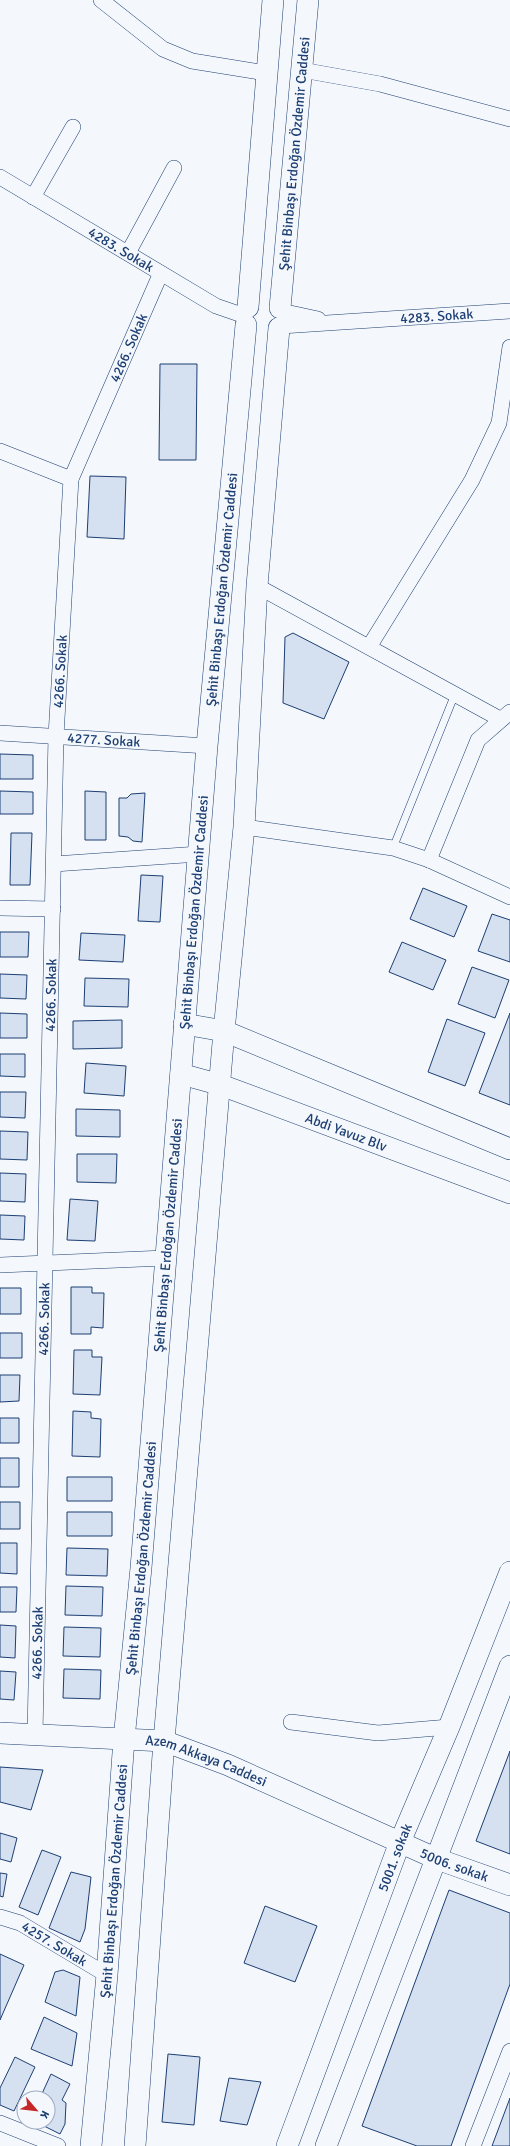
<svg xmlns="http://www.w3.org/2000/svg" width="510" height="2146" viewBox="0 0 510 2146" font-family="Signika,sans-serif">
<rect width="100%" height="100%" fill="#f4f7fb"/>
<path fill="#d5e0f0" stroke="#1d3f73" d="M160 364H197L196 460H159Z
M90 476 126 477 124 539 87 537Z
M293 633 349 662 324 719 283 703 285 637Z
M0 754 33 755V779H0Z
M0 791 33 792V814H0Z
M85 791 106 792V840H85Z
M145 793 142 842 133 841 128 837 119 836V798H127L131 794Z
M11 833H32L30 885H10Z
M141 875 163 876 160 922 138 921Z
M423 888 467 906 454 937 410 919Z
M492 914 510 920V962L478 951Z
M0 932H29L28 957H0Z
M81 933 125 935 123 962 79 960Z
M402 942 446 960 433 990 389 972Z
M472 967 509 980 495 1018 458 1004Z
M0 974 27 975 26 999 0 998Z
M85 978 129 979 128 1007 84 1006Z
M0 1013 27 1014V1038H0Z
M510 1013V1105L479 1093Z
M447 1019 485 1033 465 1086 428 1072Z
M122 1020V1048L73 1049V1021Z
M0 1054H25V1077L0 1076Z
M86 1063 126 1066 124 1096 84 1093Z
M0 1092H26L25 1118 0 1117Z
M76 1109 120 1110V1137L76 1136Z
M0 1131 28 1132 27 1160 0 1159Z
M77 1154H117L116 1183 77 1182Z
M0 1173 26 1174 25 1202 0 1201Z
M70 1199 98 1201 95 1241 67 1240Z
M0 1215 25 1216 24 1240 0 1239Z
M71 1287H92V1293H104L103 1328 91 1327V1334H71Z
M0 1288H21V1314H0Z
M0 1333H22V1358H0Z
M74 1350H92V1357H102L100 1395 73 1394Z
M0 1375H20L19 1401 0 1402Z
M73 1411 91 1412V1418L101 1419 100 1457 72 1456Z
M0 1418H19V1443H0Z
M0 1458H19V1487H0Z
M67 1477H112V1501H67Z
M0 1502H20V1529H0Z
M67 1512H112V1536H67Z
M0 1543H17V1574L0 1573Z
M67 1548 108 1549 107 1576 66 1575Z
M66 1586 103 1587 102 1616 65 1615Z
M0 1587H17L16 1612H0Z
M0 1625 16 1626 15 1658 0 1657Z
M64 1627 101 1628 100 1657 63 1656Z
M64 1669 101 1670 100 1699 63 1698Z
M0 1671 16 1672 14 1700 0 1699Z
M510 1751V1854L476 1841Z
M0 1767 43 1770 31 1810 0 1802Z
M0 1833 17 1838 11 1862 0 1859Z
M42 1850 61 1857 38 1915 19 1907Z
M71 1872 91 1877 85 1929 80 1942 49 1928Z
M0 1873 7 1874 3 1897 0 1896Z
M449 1890 510 1913V1984L451 2146H417L362 2126Z
M265 1906 317 1926 295 1982 244 1963Z
M0 1954 24 1965 0 2020Z
M63 1970 80 1977 76 2016 45 2002 55 1972Z
M44 2017 77 2033 72 2066 31 2049Z
M168 2054 200 2057 194 2125 162 2122Z
M15 2057 35 2067 14 2111 0 2105V2088Z
M51 2074 70 2084 62 2100 66 2103 65 2124 60 2134 36 2122H48V2098H40Z
M229 2078 261 2082 247 2125 220 2121Z
M510 2098V2146H492Z"/>
<g fill="none" stroke-linecap="round" stroke-linejoin="round">
<g stroke="#1d3f73" stroke-width="8">
<path id="lane" d="M393 848 455 694"/>
</g>
<g stroke="#1d3f73" stroke-width="16">
<g id="street">
<path d="M101 0 163 49 192 61 266 73"/>
<path d="M302 70 380 84 510 119"/>
<path id="s1" d="M0 177 216 306 245 316"/>
<path d="M33 197 73 127"/>
<path d="M128 253 174 168"/>
<path d="M281 311 318 319"/>
<path id="s2" d="M281 326 510 311"/>
<path d="M0 451 71 479"/>
<path d="M257 586 500 719"/>
<path d="M369 647 472 480 499 423 510 347"/>
<path id="s3" d="M0 733 207 746"/>
<path d="M244 827 393 848 429 860 510 897"/>
<path d="M429 860 478 740 510 712"/>
<path d="M54 864 199 854"/>
<path d="M0 908 53 909"/>
<path d="M0 1265 165 1258"/>
<path d="M291 1722 378 1733 449 1727"/>
<path id="s4" d="M35 1734 56 736 71 479 160 275"/>
<path id="s5" d="M0 1917 20 1923 107 1975"/>
<path d="M0 2123 58 2146"/>
<path d="M473 2146 510 2051"/>
</g>
</g>
<g stroke="#1d3f73" stroke-width="22">
<g id="secondary">
<path d="M248 307 273 0"/>
<path id="s6" d="M280 308 308 0"/>
<path d="M184 1024 224 1031 510 1149"/>
<path id="s7" d="M181 1074 221 1085 510 1193"/>
<path id="s8" d="M0 1733 164 1741 228 1765 437 1859 510 1885"/>
<path id="s9" d="M91 2146 107 1975 124 1739 141 1568 207 746 246 325"/>
<path d="M135 2146 164 1741 224 1031 244 827 257 586 279 328"/>
<path id="s10" d="M287 2146 400 1842 449 1727 510 1572"/>
<path d="M326 2146 510 1666"/>
</g>
</g>
<use href="#lane" stroke="#f4f7fb" stroke-width="7"/>
<use href="#street" stroke="#f4f7fb" stroke-width="15"/>
<use href="#secondary" stroke="#f4f7fb" stroke-width="21"/>
</g>
<g text-anchor="middle" dominant-baseline="central" stroke-width="3" stroke-linejoin="round" paint-order="stroke">
<g font-size="14" fill="#1d3f73" stroke="#f4f7fb">
<text stroke="none"><textPath href="#s6" startOffset="155">Şehit Binbaşı Erdoğan Özdemir Caddesi</textPath></text>
<text stroke="none"><textPath href="#s1" startOffset="141">4283. Sokak</textPath></text>
<text stroke="none"><textPath href="#s2" startOffset="156">4283. Sokak</textPath></text>
<text stroke="none"><textPath href="#s4" startOffset="1399">4266. Sokak</textPath></text>
<text stroke="none"><textPath href="#s9" startOffset="1562">Şehit Binbaşı Erdoğan Özdemir Caddesi</textPath></text>
<text stroke="none"><textPath href="#s4" startOffset="1063">4266. Sokak</textPath></text>
<text stroke="none"><textPath href="#s3" startOffset="104">4277. Sokak</textPath></text>
<text stroke="none"><textPath href="#s9" startOffset="1238">Şehit Binbaşı Erdoğan Özdemir Caddesi</textPath></text>
<text stroke="none"><textPath href="#s4" startOffset="739">4266. Sokak</textPath></text>
<text stroke="none"><textPath href="#s7" startOffset="175">Abdi Yavuz Blv</textPath></text>
<text stroke="none"><textPath href="#s9" startOffset="914">Şehit Binbaşı Erdoğan Özdemir Caddesi</textPath></text>
<text stroke="none"><textPath href="#s4" startOffset="415">4266. Sokak</textPath></text>
<text stroke="none"><textPath href="#s9" startOffset="590">Şehit Binbaşı Erdoğan Özdemir Caddesi</textPath></text>
<text stroke="none"><textPath href="#s4" startOffset="91">4266. Sokak</textPath></text>
<text stroke="none"><textPath href="#s8" startOffset="210">Azem Akkaya Caddesi</textPath></text>
<text stroke="none"><textPath href="#s10" startOffset="308">5001. sokak</textPath></text>
<text stroke="none"><textPath href="#s8" startOffset="480">5006. sokak</textPath></text>
<text stroke="none"><textPath href="#s9" startOffset="266">Şehit Binbaşı Erdoğan Özdemir Caddesi</textPath></text>
<text stroke="none"><textPath href="#s5" startOffset="61">4257. Sokak</textPath></text>
</g>
</g>
<g transform="translate(36 2110) rotate(118)"><circle r="19" fill="#f4f7fb" stroke="#9eadc5"/>
<path d="M0-3L7 15L0 10L-7 15Z" fill="#c62828"/>
<text y="-6" font-size="11" font-weight="bold" text-anchor="middle" fill="#1d3f73">K</text>
</g>
</svg>
